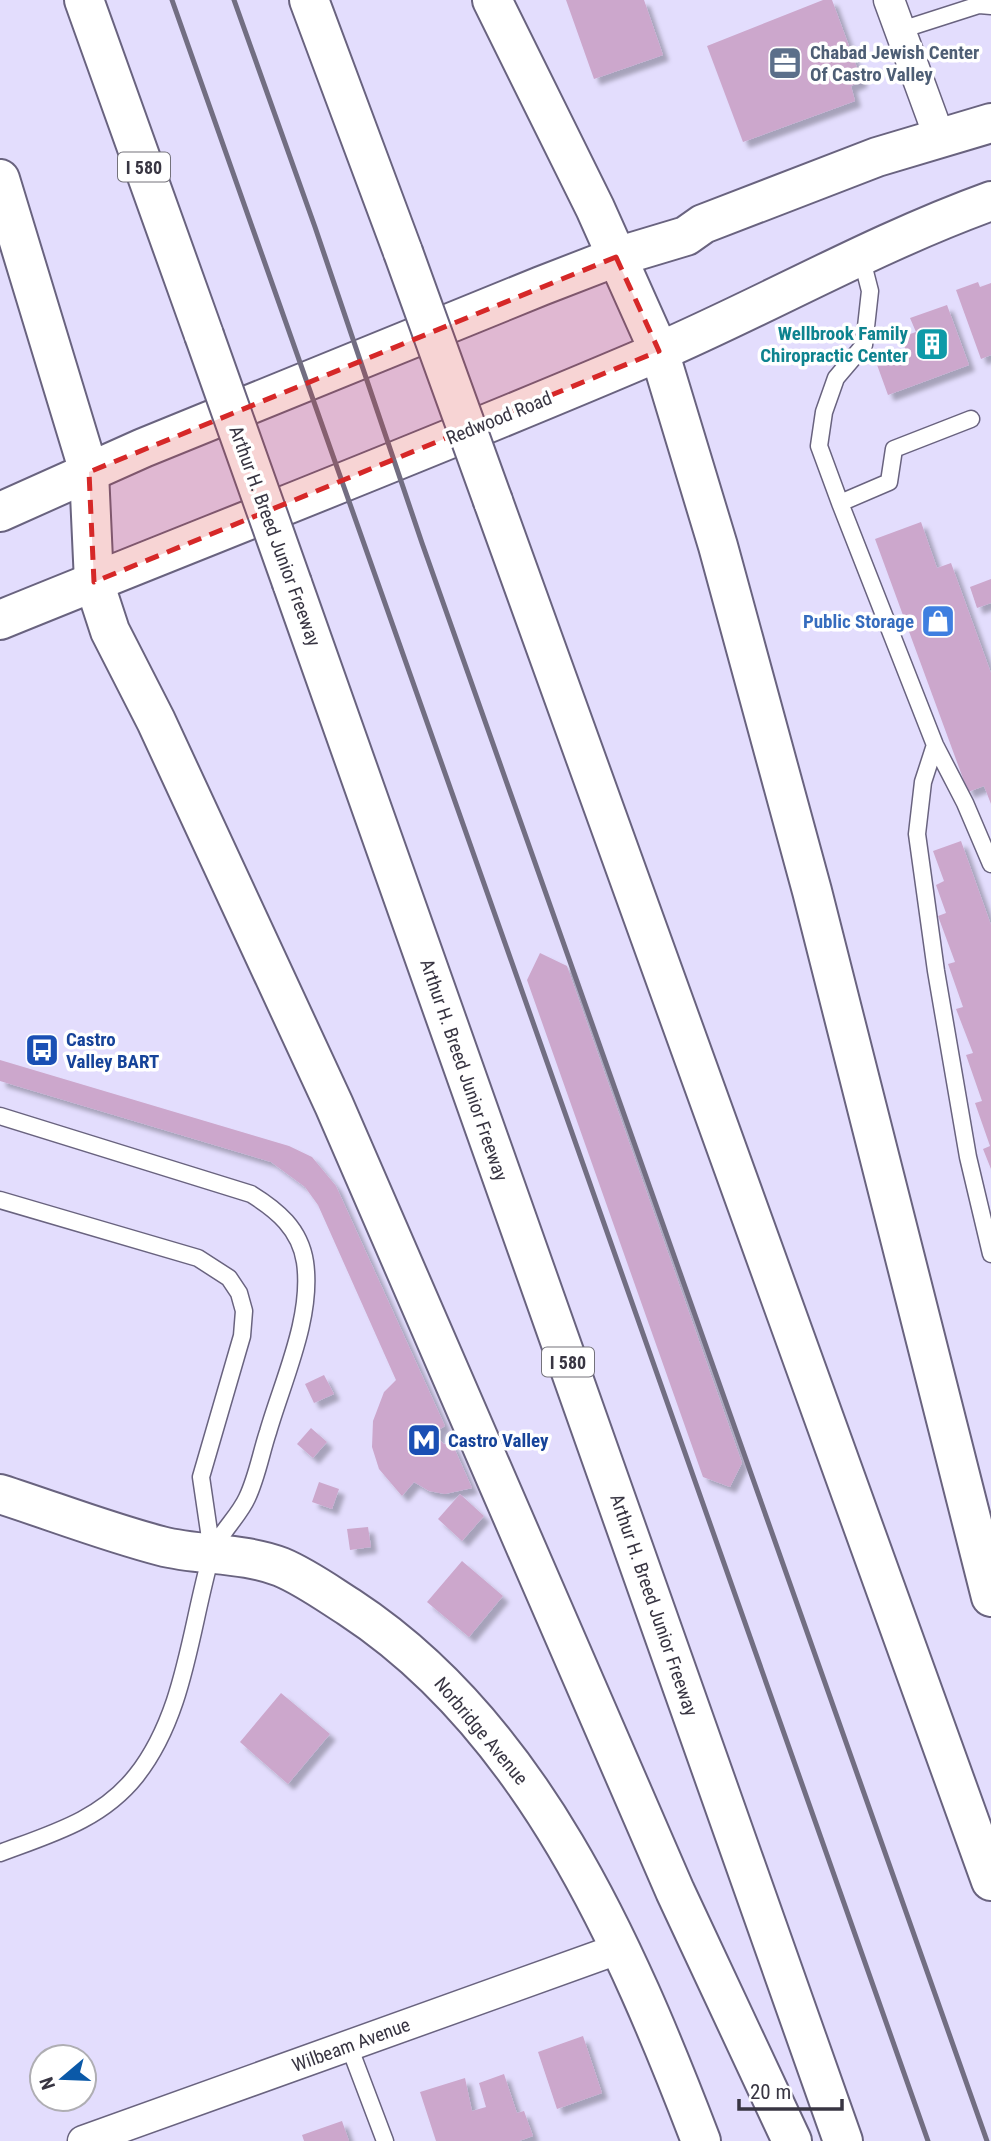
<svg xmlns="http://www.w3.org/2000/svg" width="991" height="2141" viewBox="0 0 991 2141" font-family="'Roboto Condensed',sans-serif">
<defs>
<filter id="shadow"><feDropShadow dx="6" dy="6" stdDeviation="2" flood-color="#0004"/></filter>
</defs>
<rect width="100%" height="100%" fill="#e3ddfd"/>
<path fill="#cca7cc" filter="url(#shadow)" d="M566 0H644L663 55 594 79Z
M823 0H832L862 81 851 86 855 101 743 142 707 46Z
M978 282 980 287 991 283V355L981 359 956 290Z
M947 305 969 365 888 395 876 362 906 351 901 337 916 332 910 318Z
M921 522 937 568 951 563 991 673V804L984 786 968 792 875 539Z
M991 579V603L977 608 970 587Z
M961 841 991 925V1169L983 1149 990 1146 975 1103 982 1101 966 1055 973 1053 956 1009 963 1007 948 964 955 962 938 916 946 913 936 885 944 881 933 851Z
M540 953 567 966 742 1463 730 1487 703 1477 527 980Z
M0 1060 289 1146 312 1157 336 1186 445 1426 440 1429 438 1438 444 1444 452 1443 472 1488 445 1494 429 1491 414 1482 402 1496 379 1469 372 1447 373 1421 384 1392 396 1380 318 1205 305 1187 271 1162 0 1081Z
M324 1375 334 1394 314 1403 305 1384Z
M311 1428 327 1442 313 1458 297 1444Z
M319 1482 339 1489 332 1509 312 1502Z
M460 1494 484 1516 462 1541 438 1519Z
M368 1527 371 1547 350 1550 347 1529Z
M462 1561 503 1596 469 1637 427 1602Z
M281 1693 330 1734 288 1784 240 1742Z
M583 2036 602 2093 557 2109 538 2052Z
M504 2074 517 2113 524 2111 533 2136 519 2141H436L420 2092 465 2078 472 2111 486 2107 479 2083Z
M342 2121 349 2141H304L302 2135Z"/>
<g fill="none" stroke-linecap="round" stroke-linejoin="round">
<g stroke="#69637f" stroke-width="19">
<path id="lane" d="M901 30 979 5 991 6
M861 256 870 291 864 345 836 378 824 412 819 446 840 503 889 482 894 449 971 419
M840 503 935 745 965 803 991 864
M935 745 923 782 917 834 936 971 968 1157 991 1254
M0 1116 251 1194C277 1210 300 1229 305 1262 313 1317 283 1380 268 1432 261 1453 257 1477 247 1498 238 1518 217 1535 211 1556 190 1629 185 1714 136 1776 101 1820 51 1834 0 1853
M0 1200 198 1258 229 1278 239 1293 244 1311 242 1336 201 1477 212 1552
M349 2046 385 2141"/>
</g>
<g stroke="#69637f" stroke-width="33">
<path id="street" d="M889 0 940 139
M83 2141 618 1949"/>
</g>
<g stroke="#69637f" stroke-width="42">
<path id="secondary" d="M0 512 143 448 541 286 616 257 686 236 703 224 877 157 991 123
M0 620C219 531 439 446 656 353 769 304 875 243 991 201
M0 1494C53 1511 107 1532 161 1546 199 1556 243 1552 281 1567 305 1577 327 1593 349 1607 531 1726 626 1945 701 2141"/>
</g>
<g stroke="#69637f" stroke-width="42">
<path id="highway" d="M84 0 204 335
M309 0 403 252
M492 0 595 208 659 351 718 546 812 891 991 1597
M0 179 89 472 94 582 110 631 156 721 334 1105 675 1891 792 2141
M493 501 991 1881
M292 583 843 2141"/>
</g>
<use href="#lane" stroke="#fff" stroke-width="16"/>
<use href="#street" stroke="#fff" stroke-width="30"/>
<use href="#secondary" stroke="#fff" stroke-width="38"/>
<use href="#highway" stroke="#fff" stroke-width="38"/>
<path stroke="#726e82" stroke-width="5" d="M172 0 928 2141
M234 0 315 227 422 543 987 2141"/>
<g stroke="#69637f" stroke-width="42" stroke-linecap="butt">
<path id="highway-bridge" d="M403 252 493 501
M204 335 292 583"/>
</g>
<use href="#highway-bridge" stroke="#fff" stroke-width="38"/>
</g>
<path fill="#d62828" fill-opacity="0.2" stroke="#d62828" stroke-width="5" stroke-dasharray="14 9" stroke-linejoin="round" d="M616 257 659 351 94 582 89 472Z"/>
<defs>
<g id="office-square" transform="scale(1.75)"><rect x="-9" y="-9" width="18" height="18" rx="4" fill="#5c6f8a" stroke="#fff"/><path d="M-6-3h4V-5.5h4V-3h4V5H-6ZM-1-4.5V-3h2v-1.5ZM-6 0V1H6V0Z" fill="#fff"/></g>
<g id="building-square" transform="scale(1.75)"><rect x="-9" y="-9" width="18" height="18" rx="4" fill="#0f9aa8" stroke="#fff"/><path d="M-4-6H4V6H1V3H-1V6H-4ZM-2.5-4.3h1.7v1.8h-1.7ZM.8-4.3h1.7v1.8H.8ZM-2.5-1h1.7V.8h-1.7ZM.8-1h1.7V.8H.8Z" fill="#fff"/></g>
<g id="shop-square" transform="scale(1.75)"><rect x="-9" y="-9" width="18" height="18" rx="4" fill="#3f7fe0" stroke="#fff"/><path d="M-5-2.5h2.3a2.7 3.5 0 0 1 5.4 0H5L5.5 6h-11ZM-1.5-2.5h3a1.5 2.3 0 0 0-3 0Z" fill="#fff"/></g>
<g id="bus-square" transform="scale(1.75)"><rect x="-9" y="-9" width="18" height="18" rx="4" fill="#1a4fb4" stroke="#fff"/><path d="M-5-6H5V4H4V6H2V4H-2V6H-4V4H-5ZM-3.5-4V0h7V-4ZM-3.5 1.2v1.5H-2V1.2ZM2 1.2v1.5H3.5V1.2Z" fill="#fff"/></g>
<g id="metro-square" transform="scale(1.75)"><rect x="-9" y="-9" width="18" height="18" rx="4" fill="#1a4fb4" stroke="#fff"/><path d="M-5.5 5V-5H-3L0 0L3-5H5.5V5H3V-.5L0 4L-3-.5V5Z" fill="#fff"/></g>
</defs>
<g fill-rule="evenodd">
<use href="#office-square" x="785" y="63"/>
<use href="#building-square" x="932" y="344"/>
<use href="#shop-square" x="938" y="621"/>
<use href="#bus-square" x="42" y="1050"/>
<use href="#metro-square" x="424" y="1440"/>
</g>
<g text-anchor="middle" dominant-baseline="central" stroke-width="7" stroke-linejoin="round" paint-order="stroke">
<g fill="#fff" stroke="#74727b" stroke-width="2">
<rect x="118" y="152.5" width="52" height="29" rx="5"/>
<rect x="542" y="1347.5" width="52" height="29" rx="5"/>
</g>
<g font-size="18" font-weight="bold" fill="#383542">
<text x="144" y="167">I 580</text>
<text x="568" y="1362">I 580</text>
</g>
<g font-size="19" font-weight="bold" fill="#4e5e75" stroke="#fff" text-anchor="start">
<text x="810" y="52">Chabad Jewish Center<tspan x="810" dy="22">Of Castro Valley</tspan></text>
</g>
<g font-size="19" font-weight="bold" fill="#0d838f" stroke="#fff" text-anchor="end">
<text x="908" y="333">Wellbrook Family<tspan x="908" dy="22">Chiropractic Center</tspan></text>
</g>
<g font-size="19" fill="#383542" stroke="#fff">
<text transform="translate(499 418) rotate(-22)">Redwood Road</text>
<text transform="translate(275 536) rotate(70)">Arthur H. Breed Junior Freeway</text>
<text transform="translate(464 1070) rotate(71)">Arthur H. Breed Junior Freeway</text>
<text transform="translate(654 1605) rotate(71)">Arthur H. Breed Junior Freeway</text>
<text transform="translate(481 1731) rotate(50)">Norbridge Avenue</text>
<text transform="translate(351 2045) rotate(-20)">Wilbeam Avenue</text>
</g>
<g font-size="19" font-weight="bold" fill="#366cbe" stroke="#fff" text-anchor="end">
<text x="914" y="621">Public Storage</text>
</g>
<g font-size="19" font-weight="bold" fill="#164399" stroke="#fff" text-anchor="start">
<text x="66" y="1039">Castro<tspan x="66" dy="22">Valley BART</tspan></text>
<text x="448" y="1440">Castro Valley</text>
</g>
</g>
<g transform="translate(63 2078) rotate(251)"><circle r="33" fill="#ffffff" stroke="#afaeb3" stroke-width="2"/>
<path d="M0-5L12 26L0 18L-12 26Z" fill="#0b59a8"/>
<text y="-10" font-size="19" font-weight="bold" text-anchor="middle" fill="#383542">N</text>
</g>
<path d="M739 2099v10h103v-10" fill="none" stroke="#383542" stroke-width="3.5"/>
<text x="750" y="2099" font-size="21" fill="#383542" stroke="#ffffff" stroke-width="5" paint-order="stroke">20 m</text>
</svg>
